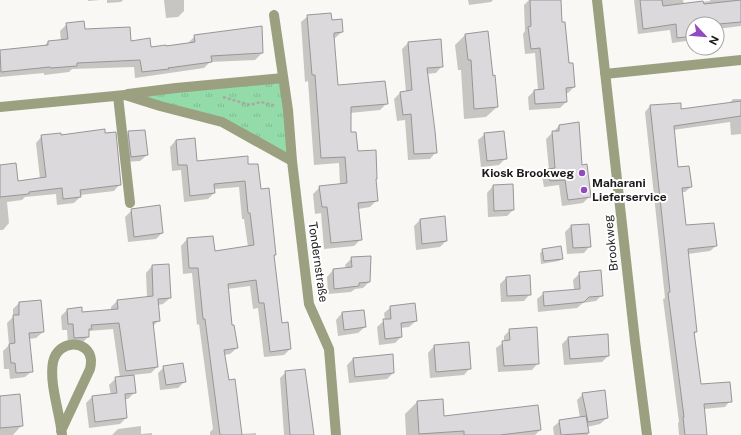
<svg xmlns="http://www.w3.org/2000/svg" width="741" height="435" viewBox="0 0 741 435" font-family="'Public Sans',sans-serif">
<defs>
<pattern id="park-tufts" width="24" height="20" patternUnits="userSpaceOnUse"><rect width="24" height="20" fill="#93dba9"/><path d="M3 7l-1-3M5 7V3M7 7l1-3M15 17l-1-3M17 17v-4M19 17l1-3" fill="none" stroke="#7ebb91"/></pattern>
</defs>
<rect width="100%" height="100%" fill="#faf8f4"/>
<path fill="url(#park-tufts)" d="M283 78 292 161 222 122 125 95Z"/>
<path fill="#0003" d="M88 0H100L88 1Z
M107 0H123L121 2 107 3Z
M164 0H184V11L178 17 166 18Z
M468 0H493L491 2 469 5Z
M529 0H559L561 24 574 87 568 93H565L566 102 560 108 529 110 528 97 534 91 538 90 535 53 525 54 523 34 525 31 524 5Z
M634 0H683L684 4 710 1V0H741V26L717 29V24H693V40L672 43 670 30 638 34Z
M308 16 331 21 342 32 335 38 333 39 337 87 386 104 380 110 350 113V133L357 152 375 179 377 200 370 207 358 209 361 239 354 246 324 249 321 213 315 214 313 194 320 187 340 185 339 163 314 165 308 81 305 82 301 22Z
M67 24 84 30 150 48 188 43 195 36 262 53 255 60 210 62 204 68 135 78 134 67 72 69 69 72 44 75V73L0 77V51L44 46 48 42 61 41 60 31Z
M465 35 492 77 497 107 486 117 464 119 461 70H458L455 45Z
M440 40 442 66 436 73 426 74 436 152 430 159 408 160 405 120 397 121 394 99 400 93 406 92 402 49 408 43Z
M733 99H741V134L731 135 730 122 673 130 677 168 691 187 685 192H682L685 226 716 246 710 251 688 254 696 332 694 335 701 385 730 401 725 407 704 409 706 435H679L678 423 679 422 663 299 665 298 645 112 650 106 680 104 681 110 729 104Z
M559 126 581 166 589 197 583 203 562 206 559 185 544 187 542 176 549 170 546 139Z
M129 132 147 155 140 161 125 162 123 138Z
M485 134 506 158 499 165 481 167 478 140Z
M42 136 120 184 114 191 80 195V197L74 203 57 205 56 194 25 197 22 200 7 202 9 223 3 230H0V166L17 182 40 179 36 143Z
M176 140 196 162 248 166 260 190 275 255 273 256 281 324 290 349 284 355 264 357 258 308 253 309 250 286 227 289 232 327 237 348 230 354 224 355 228 381 241 434 256 433V435H210V432L213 429 199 324 197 325 192 273 183 274 181 246 187 239 214 252 248 247 244 219H242L239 187 214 189V193L208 199 184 202 181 170 172 171 170 147Z
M493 186 513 210 507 216 488 217 487 193Z
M132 210 162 233 156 239 128 242 125 217Z
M444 217 446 241 440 247 416 250 414 226 420 220Z
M571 226 590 246 584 253 567 254 565 232Z
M543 250 562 258 559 261 541 264 540 253Z
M352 258 369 282 363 288 355 289 351 292 328 294 327 277 333 270 346 269 345 265Z
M168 265 170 298 163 304 158 305 159 320 152 327 157 367 151 373 133 375 135 392 128 399H124L126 418 120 424 89 428 86 403 92 397 111 395 109 385 116 378H120L113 329 89 331 88 337 82 343 68 344 67 330H62L61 316 67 310 81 308V313L111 311V307L117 301 147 298 146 273 152 266Z
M580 273 602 295 596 301 583 303 577 308 538 312 537 299 544 293 574 290 573 280Z
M529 276 530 294 524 301 501 302 500 284 506 278Z
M41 301 43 332 36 338 29 339 32 371 25 377 10 379 9 369H4L3 351 9 345 7 323 13 317V309L19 303Z
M391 307 416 321 409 327 400 328 401 337 395 343 379 345 377 327 385 320 384 313Z
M342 313 365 327 358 333 338 336 336 320Z
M510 330 538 363 532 370 498 372 496 348 504 342V336Z
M568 338 608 356 602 362 564 365 562 344Z
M468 344 470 368 464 375 430 378 428 353 434 346Z
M353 359 393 373 387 379 349 383 347 365Z
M164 367 185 381 178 388 160 390 158 373Z
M286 372 313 435H284L280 378Z
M583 394 607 418 600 424 587 427 588 435H554L553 427 560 421 580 418 577 400Z
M0 397 22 425 13 435H0Z
M417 402 443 417 540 430 535 435H406L405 414Z
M141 426V434L152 433V435H112L118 429Z"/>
<path fill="#dbd9dc" stroke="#999699" d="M530 0H561L562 22H565L569 63H573L575 87 566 88 567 102 535 104 534 90 544 89 540 48 531 49 528 27 531 26Z
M640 0H662L663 6 703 1 704 4 741 0V22L719 24H693V36L677 38 676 24 643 29Z
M331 13 332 20 342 19 343 32 334 33V36L338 85 385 81 388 104 351 107V132H356L358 151 376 150 377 179H376L378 201 358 203 362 240 331 243 327 207H322L319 186 347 183 345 157 321 158 315 75H312L307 15Z
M84 21 85 29 130 27 131 41 150 38 151 47 166 45V46L195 42 194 35 262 26 263 53 211 56 212 62 168 68 169 69 142 72 140 60 77 63V66L51 68 50 67 1 72 0 50 48 45V41L68 39 66 23Z
M488 31 493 76 495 75 498 107 474 109 471 60H468L465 34Z
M441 39 443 67 427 68 435 131 437 153 414 154 411 114 403 115 400 92 412 90 408 42Z
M741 101V116L674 126 678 167 689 166 692 187 682 188 686 225 714 223 717 246 688 249 697 332H694L701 384 730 382 732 402 704 404 707 435H685L683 417H684L668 293 670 292 650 105 681 103V109Z
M579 122 582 165 587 164 591 197 568 200 565 180 550 181 548 169 555 168 552 131H559V125Z
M105 129V133L116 132 121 185 80 190 81 197 63 199 62 188 29 192V194L0 197V165L16 163 18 181 46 177 41 135 61 133V135Z
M145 130 148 155 131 157 128 131Z
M504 131 507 159 487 161 484 133Z
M195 138 197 161 248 156V164H258L261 189 269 188 276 255H274L282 323 288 322 291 349 270 352 264 303H259L256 280 228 284 232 325H234L238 348 224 350 229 380 235 379 242 435H220L205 319H203L198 268H189L187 238 213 236 215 251 254 245 250 213H248L245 181 214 184 215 193 190 196 187 165H178L176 140Z
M513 184 514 210 494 211 493 185Z
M160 205 163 233 134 237 131 209Z
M445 216 447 241 422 244 420 219Z
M589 224 591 247 573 248 571 225Z
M561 246 563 259 544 261 542 249Z
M371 256 370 282 359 283V286L334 289 333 269 352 267 351 257Z
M169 264 171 298 158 299 160 321 153 322 158 367 126 371 119 323 91 325 92 329H89V337L74 338 73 324H68L67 309 82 307V312L118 309 117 300 153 296 152 265Z
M601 270 603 296 589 297 584 302 544 306 543 292 580 289 579 272Z
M530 275 531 295 507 296 506 277Z
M41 300 44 332 29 333 33 372 16 373 15 363H11L9 344 15 343 13 315H19V302Z
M415 303 417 321 401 323 402 337 385 339 383 319H391L390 306Z
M364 310 366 327 344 330 342 312Z
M537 327 539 364 504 366 502 341 510 340 509 329Z
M608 334 609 356 570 359 568 337Z
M469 342 471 369 436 372 434 345Z
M393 354 394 373 355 377 353 358Z
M183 363 186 382 166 385 163 366Z
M305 369 314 435H290L285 371Z
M134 375 136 393 125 394 127 418 95 422 92 396 117 393 115 377Z
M605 390 608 418 588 422 582 393Z
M20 394 23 426 0 428V396Z
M443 399 444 416 538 405 541 430 500 435H464V431L419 434 417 401Z
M586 416 589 433 561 435 559 420Z"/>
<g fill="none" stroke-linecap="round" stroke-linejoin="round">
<path stroke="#a9a8a5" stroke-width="2.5" stroke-dasharray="3 2" stroke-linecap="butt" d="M223 97 250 105 261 102 276 106"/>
<path stroke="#9ba080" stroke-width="10" d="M118 96 130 203"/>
<path stroke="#9ba080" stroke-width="10" d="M597 0 635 341 647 435
M274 15 288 110 292 161
M605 74 741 60
M128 94 176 88 283 78
M0 107 125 95 160 106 222 122 292 161 309 304 329 349 336 435
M61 431 90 369C91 366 91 363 91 360 89 339 58 339 53 362 49 384 60 413 62 435"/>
</g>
<g fill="#924bbe" stroke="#fff" stroke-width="1.5">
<circle cx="582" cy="173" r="4"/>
<circle cx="584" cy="190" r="4"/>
</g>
<g text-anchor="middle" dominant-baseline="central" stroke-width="4" stroke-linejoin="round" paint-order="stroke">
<g font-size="12" font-weight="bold" fill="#1d1c1b" stroke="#fff" text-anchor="end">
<text x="574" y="173">Kiosk Brookweg</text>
<text x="592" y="183" text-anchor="start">Maharani<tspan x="592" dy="14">Lieferservice</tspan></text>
</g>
<g font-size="12" fill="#1d1c1b" stroke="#fff">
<text transform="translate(611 243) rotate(-96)">Brookweg</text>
<text transform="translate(318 262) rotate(82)">Tondernstraße</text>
</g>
</g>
<g transform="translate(705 36) rotate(116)"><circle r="19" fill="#ffffff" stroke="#a5a4a4"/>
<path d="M0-3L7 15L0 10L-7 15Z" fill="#924bbe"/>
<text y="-6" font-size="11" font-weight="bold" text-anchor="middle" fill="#1d1c1b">N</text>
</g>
</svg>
